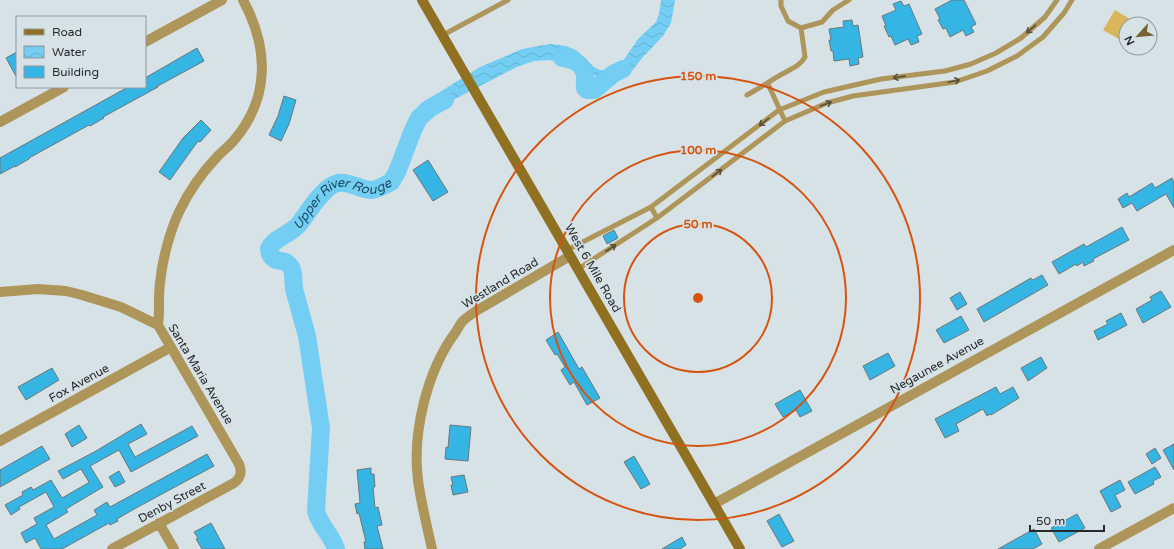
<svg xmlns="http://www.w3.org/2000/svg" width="1174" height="549" viewBox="0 0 1174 549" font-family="'Varela Round',sans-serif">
<defs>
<pattern id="water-waves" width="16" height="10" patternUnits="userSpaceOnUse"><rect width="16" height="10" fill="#74cdf3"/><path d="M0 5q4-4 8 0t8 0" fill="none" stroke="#64b0d0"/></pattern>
</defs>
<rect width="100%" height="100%" fill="#d7e2e7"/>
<path fill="#d9b55c" d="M1115 10 1138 24H1126V43L1103 30Z"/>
<path fill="url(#water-waves)" d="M661 0H675L671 23 663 36 643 57 632 71 615 79 609 84 598 80 590 70 573 64 548 60 534 61 517 67 453 100 426 116 419 105 480 67 522 49 538 46 551 44 566 46 576 50 594 67 600 70 607 71 615 68 623 61 638 39 656 22 659 14Z"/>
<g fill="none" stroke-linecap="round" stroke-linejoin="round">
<g stroke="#74cdf3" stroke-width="18">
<path d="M562 58C573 60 582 62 585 75 586 79 584 84 585 88L587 90H594L613 74 623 69"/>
<path id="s1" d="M336 549C332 535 319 525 316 511L321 428 307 336 294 289 293 273 291 267 286 262 276 260 272 257 270 254 269 249C273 238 290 235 299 224 308 213 323 186 338 183 350 181 360 190 371 190 378 190 385 185 391 182L397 172 413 130 419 118 430 108 445 100"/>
</g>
</g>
<path fill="#34b5e4" stroke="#6d767b" d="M952 0H964L976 24 971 27 974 32 966 36 963 30 950 37 946 28 943 29 938 20 940 19 935 9Z
M901 1 904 6 909 4 922 34 917 36 919 42 911 45 908 39 895 45 891 36 889 37 884 26H886L882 16 896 10 893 4Z
M852 20 853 26 858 25 863 57 858 58 859 64 850 66 849 59 834 61 833 51H831L829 40H831L829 29 844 27 843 21Z
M197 48 204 61 156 87H158L103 117 104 118 90 126 89 125 29 158V159L15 167V166L0 174V158L128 87H145V78Z
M17 52V78L6 58Z
M284 96 296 100 289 124 281 141 269 135 278 116Z
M201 120 211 130 200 142 198 141 170 180 159 172 183 138Z
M428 160 448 192 433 201 413 170Z
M1172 178 1174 183V208L1166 194 1137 211 1132 203 1123 208 1118 199 1127 193 1129 197 1152 183 1155 188Z
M1122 227 1129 240 1093 259 1094 261 1084 266 1083 262 1077 266 1076 264 1059 274 1052 262 1084 244 1086 247Z
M614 230 618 238 607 244 603 236Z
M1042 275 1048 285 984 322 977 309 1031 278 1033 280Z
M1161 291 1171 307 1143 323 1136 309 1152 300 1150 297Z
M960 292 967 304 957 310 950 298Z
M1121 313 1127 325 1098 340 1094 331 1108 324 1106 321Z
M961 316 969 330 944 343 936 330Z
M558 332 579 369 582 367 600 398 587 405 574 382 570 385 561 370 565 367 557 354 555 355 546 340Z
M888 353 895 366 870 380 863 366Z
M1041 357 1047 368 1028 381 1021 368Z
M52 368 59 380 26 400 18 387Z
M996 387 1000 394 1013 387 1019 398 991 415 990 414 987 416 983 409 956 424 959 431 945 438 935 419Z
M800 390 812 411 800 417 796 410 783 417 775 404Z
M141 424 147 434 128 444 135 457 192 426 198 436 131 472 119 450 90 466 103 487 66 509 68 512 46 525 54 539 97 515 94 510 107 502 110 507 207 454 214 466 136 508 117 519 118 521 110 525 109 523 62 549H41L35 538 26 543 21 533 37 524 34 518 54 507 46 492 19 507 20 509 11 515 5 505 23 495 22 492 31 487 33 490 51 480 62 498 88 483 89 482 81 469 63 479 58 471 96 451Z
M79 425 87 438 72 447 65 434Z
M450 425 471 427 468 461 445 459 446 447 448 448Z
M1174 444V470L1163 450Z
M42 446 50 459 0 487V470Z
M1155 448 1161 458 1152 464 1146 454Z
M634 456 650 484 641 489 624 462Z
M1155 467 1161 477 1153 481 1154 484 1135 494 1128 482Z
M371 468V474H374L375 487H373L375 508 378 507 382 525 377 526 383 549H365L364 542H366L359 513 357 514 355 504 360 503 357 470Z
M119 471 125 482 115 487 109 477Z
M464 475 468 492 453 495 451 485H453L451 477Z
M1120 480 1125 490 1115 495 1121 507 1111 512 1100 491Z
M779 514 794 541 782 547 767 521Z
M1077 514 1085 528 1059 542 1051 528Z
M211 523 225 549H202L196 539 198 538 194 532Z
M1034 529 1042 544 1033 549H998Z
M682 537 686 545 680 549H662Z"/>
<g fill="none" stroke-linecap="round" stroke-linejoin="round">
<path stroke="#ae9559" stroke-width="5" d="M781 0V6L788 21 801 28 822 22 833 10 849 0
M443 35 508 0
M768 84 785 121
M747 95C758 89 767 83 777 77 787 70 799 68 805 57L801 28
M651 207 657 218
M567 250 651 207 779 110 824 92 881 79 945 71 971 64 996 53 1021 38 1045 17 1057 0
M578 269 657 218 785 121 827 103 853 96 955 82 987 71 1017 56 1043 37 1064 13 1072 0"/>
<path stroke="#ae9559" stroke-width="10" d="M145 42 222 0
M0 122 64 87
M0 292 38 289 66 291 82 295 121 307 158 325 239 464C242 472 241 478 234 483L112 549
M158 325C160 311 158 297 160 283 162 261 170 230 180 210 189 191 202 173 216 158 222 151 230 146 235 139 271 96 268 46 243 0
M0 441 171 347
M714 504 1174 250
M159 523 174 549
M432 549C427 526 421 503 418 480 412 433 427 371 455 333 458 329 460 323 464 320 467 317 472 314 476 311L570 256
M1099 549 1174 508"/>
<path stroke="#8f7121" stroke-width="10" d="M422 0 740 549"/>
</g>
<defs><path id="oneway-shaft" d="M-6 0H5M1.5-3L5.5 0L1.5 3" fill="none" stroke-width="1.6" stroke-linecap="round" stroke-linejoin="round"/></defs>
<g stroke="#564f3c">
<use href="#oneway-shaft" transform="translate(1031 29) rotate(139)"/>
<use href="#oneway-shaft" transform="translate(899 77) rotate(172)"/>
<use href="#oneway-shaft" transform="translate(954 81) rotate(-12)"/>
<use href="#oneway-shaft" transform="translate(826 104) rotate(-20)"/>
<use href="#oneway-shaft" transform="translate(764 122) rotate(143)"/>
<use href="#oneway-shaft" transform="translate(717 173) rotate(-37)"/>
<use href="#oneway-shaft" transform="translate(611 248) rotate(-33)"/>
</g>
<g fill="none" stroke="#d5540f" stroke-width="2">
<circle cx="698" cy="298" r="74"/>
<circle cx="698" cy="298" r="148"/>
<circle cx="698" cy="298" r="222"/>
</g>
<g text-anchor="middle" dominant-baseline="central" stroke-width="3.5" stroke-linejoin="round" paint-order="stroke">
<g font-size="12" fill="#262a2c" stroke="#d7e2e7">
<text transform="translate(593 268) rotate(60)">West 6 Mile Road</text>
<text transform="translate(500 283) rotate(-31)">Westland Road</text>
<text transform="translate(937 365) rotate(-29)">Negaunee Avenue</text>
<text transform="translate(201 374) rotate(59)">Santa Maria Avenue</text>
<text transform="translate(79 383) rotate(-29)">Fox Avenue</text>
<text transform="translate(172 502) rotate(-28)">Denby Street</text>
</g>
<g font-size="13" font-style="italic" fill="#184b5f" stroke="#d7e2e7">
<text stroke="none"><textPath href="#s1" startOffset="415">Upper River Rouge</textPath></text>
</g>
</g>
<circle cx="698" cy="298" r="6" fill="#d5540f" stroke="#d7e2e7" stroke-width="2"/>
<g font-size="12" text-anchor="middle" font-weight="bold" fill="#d5540f" stroke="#d7e2e7" stroke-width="3.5" stroke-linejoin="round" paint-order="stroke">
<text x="698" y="80">150 m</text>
<text x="698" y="154">100 m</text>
<text x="698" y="228">50 m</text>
</g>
<rect x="16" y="16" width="130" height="72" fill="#d7e2e7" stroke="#90989c"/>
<rect x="24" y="29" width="20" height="6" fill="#8f7121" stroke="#90989c"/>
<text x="52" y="36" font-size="12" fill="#262a2c">Road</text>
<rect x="24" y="46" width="20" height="12" fill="url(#water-waves)" stroke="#90989c"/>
<text x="52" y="56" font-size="12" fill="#262a2c">Water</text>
<rect x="24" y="66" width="20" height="12" fill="#34b5e4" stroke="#90989c"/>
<text x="52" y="76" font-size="12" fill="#262a2c">Building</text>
<g transform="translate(1138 36) rotate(243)"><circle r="19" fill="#d7e2e7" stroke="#90989c"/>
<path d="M0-3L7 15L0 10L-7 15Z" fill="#776332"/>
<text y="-6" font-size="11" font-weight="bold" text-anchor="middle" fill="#262a2c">N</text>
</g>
<path d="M1030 525v6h74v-6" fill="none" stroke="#262a2c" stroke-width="2"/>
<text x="1036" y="525" font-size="12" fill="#262a2c" stroke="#d7e2e7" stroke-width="3" paint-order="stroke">50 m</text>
</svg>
